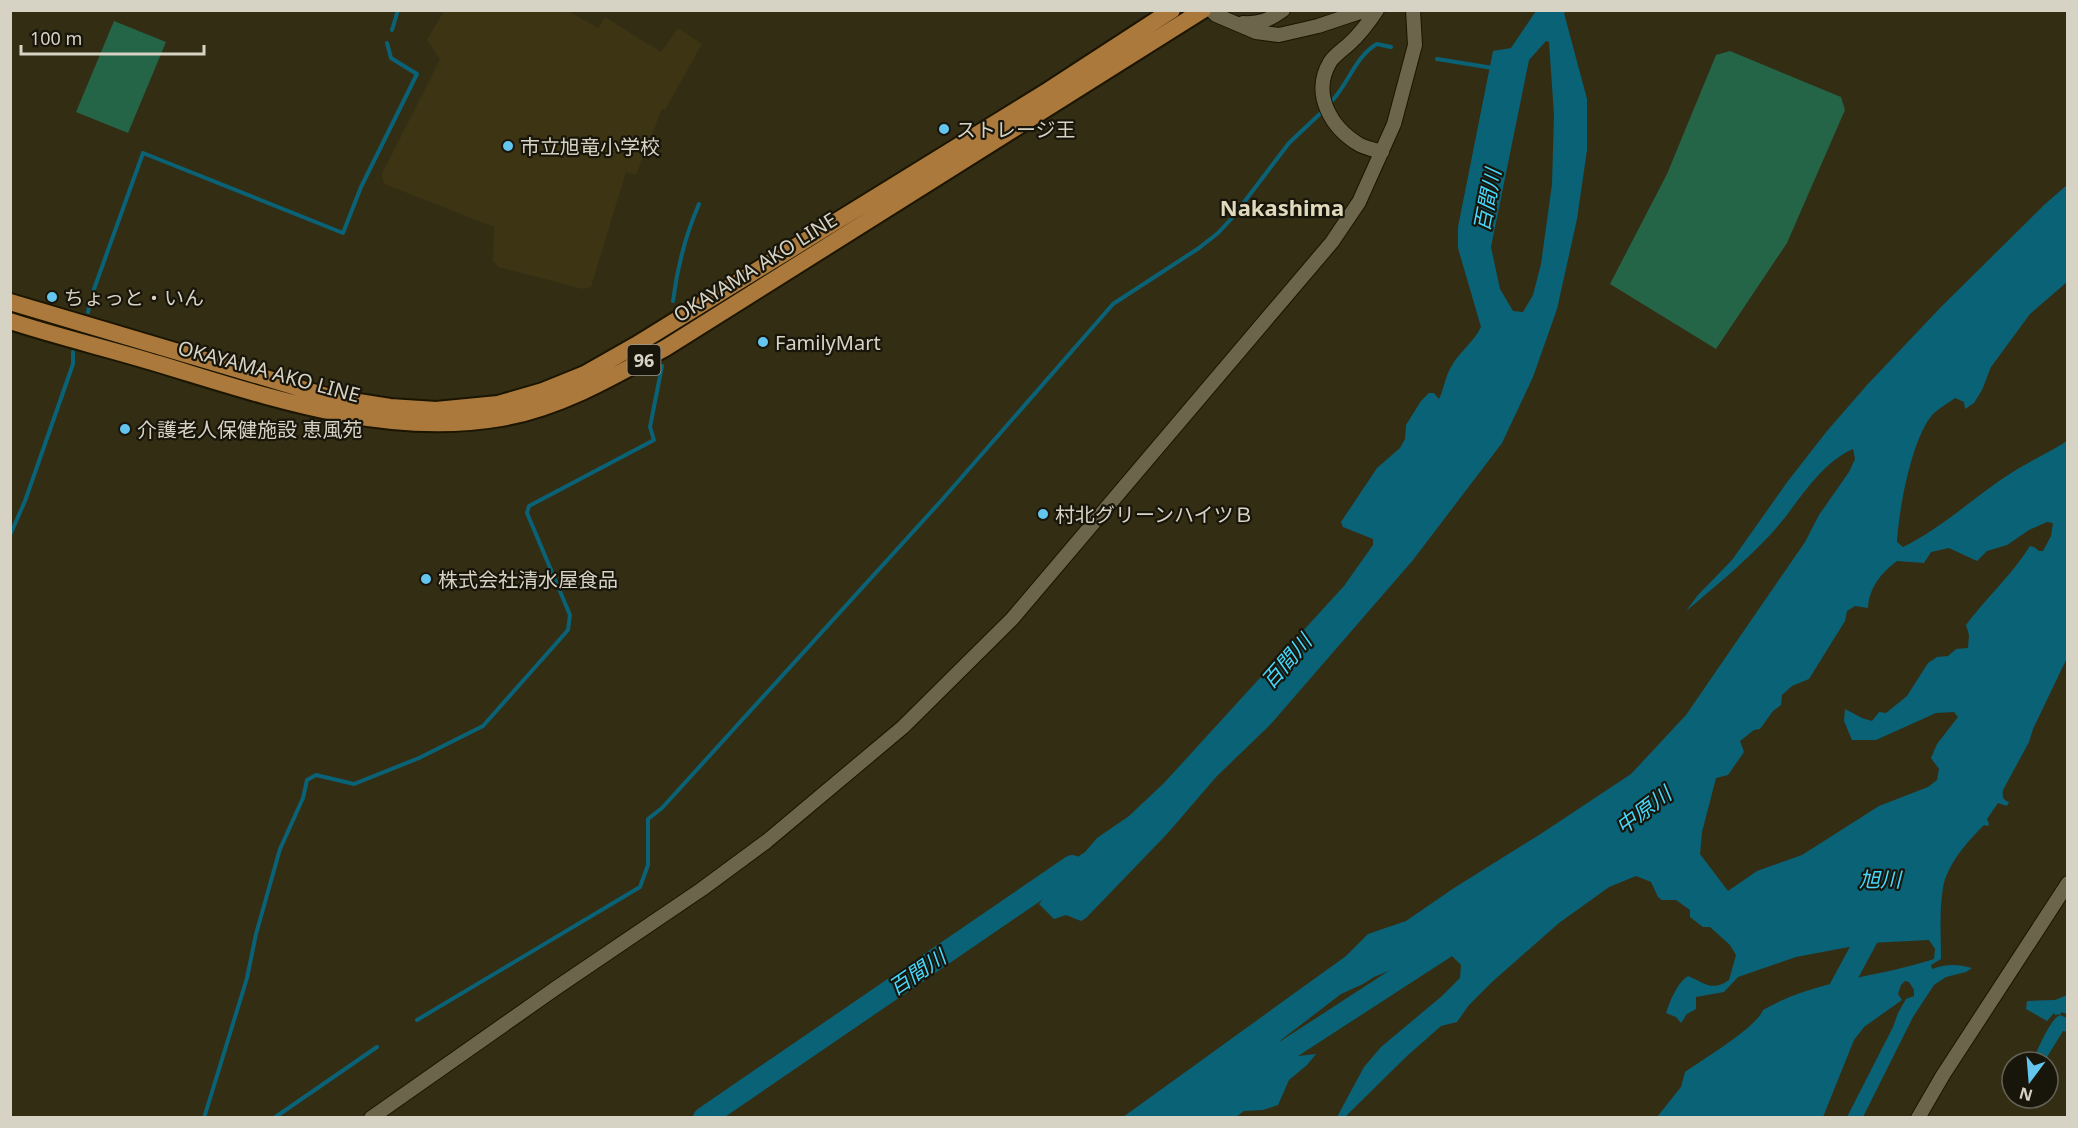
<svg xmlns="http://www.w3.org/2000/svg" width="2078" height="1128" viewBox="0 0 2078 1128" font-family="'Noto Sans','Noto Sans JP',sans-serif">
<rect width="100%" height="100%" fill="#332d14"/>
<path fill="#3d3414" d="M444 11H568L598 28 605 17 661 52 678 28 702 44 665 110 662 109 636 175 626 172 591 287 583 289 498 267 493 260 494 227 384 184 382 174 440 59 427 40Z"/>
<path fill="#246447" d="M114 21 166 42 128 133 76 112Z
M1730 51 1841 97 1845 110 1787 243 1716 349 1610 284 1667 174 1716 55Z"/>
<path fill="#0a6276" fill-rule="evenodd" d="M1536 11H1568L1564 13 1587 99V150L1577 219 1557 309 1533 377 1502 443 1413 560 1270 725 1217 776 1167 834 1086 918 1081 921 1066 915 1054 919 1039 904 1049 891 1045 879 1085 852 1097 838 1129 816 1164 783 1344 586 1373 545V539L1343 527 1341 522 1377 468 1400 448 1405 439 1406 425 1421 401 1429 393H1434L1439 399C1444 389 1445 377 1451 367 1459 352 1474 342 1481 327L1458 248V227L1493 51 1511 48ZM1546 41 1549 42 1554 115 1552 184 1541 264 1533 295 1523 312 1513 311 1500 289 1491 247 1529 60Z
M2067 185V282L2030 314 1991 367 1982 390 1974 403 1965 409 1964 402 1955 398C1948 403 1938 409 1932 415 1911 441 1899 509 1897 542L1903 547C1942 528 1974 497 2011 473 2029 461 2049 453 2067 441V658L2033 729 2029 742 2003 790C2002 797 2003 800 2009 802L2007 806 1998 803 1987 819 1989 824 1988 826 1984 825C1968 841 1947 864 1943 888 1939 911 1941 936 1941 959L1931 965 1932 969C1946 964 1957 964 1972 968L1966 972 1946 977 1934 985 1913 1017 1863 1117H1847L1893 1027 1898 1013 1906 999 1914 996V990L1909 982 1905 981 1901 985 1898 994 1902 1000 1864 1027 1854 1040 1823 1117H1657L1681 1087 1685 1072C1702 1060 1757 1027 1763 1010 1816 979 1877 978 1934 959L1935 949 1929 940 1870 943 1796 957 1738 977 1724 992 1696 997V1009L1687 1014 1681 1023 1676 1017 1666 1013C1670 1001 1677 983 1688 976 1705 983 1712 992 1729 980L1736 955 1730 945 1710 927H1703L1690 917V910L1676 900H1662L1658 897 1651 882 1636 876 1609 887 1559 923 1492 982 1469 1005 1457 1022 1441 1026 1407 1056 1345 1117H1337L1364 1067 1381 1047 1442 996 1460 978 1461 965 1450 954 1410 962 1374 977 1363 984 1341 994 1281 1040 1272 1051 1274 1056 1280 1058 1316 1054 1307 1065 1289 1080 1278 1105 1263 1110 1244 1111 1236 1117H1123L1346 956 1368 934 1406 921 1454 888 1539 835 1631 774 1686 715 1805 542 1819 515 1849 472 1855 459 1853 449C1817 465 1797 506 1771 534 1745 562 1716 586 1686 611L1698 595 1732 560 1788 481 1827 431 1867 385 1940 308 2044 205ZM2047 522 2053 523 2051 536 2043 551H2039L2034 547 2030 546C2012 575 1986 598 1966 625L1969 635 1968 648 1956 649 1948 656 1937 657 1928 663 1907 696 1886 713 1879 712 1872 721 1862 718 1845 709 1844 721 1852 740H1876L1936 713 1954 712 1958 717 1937 744 1931 758 1939 769 1937 780 1928 787 1879 806 1802 855 1757 871 1728 891 1700 854 1702 832 1716 778 1728 775 1744 752 1740 741 1754 730 1760 729 1773 711 1781 705 1782 695 1792 686 1809 679 1845 621 1847 611 1855 606 1868 608C1869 588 1881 573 1897 561L1924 563 1931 552 1949 548 1977 561 1987 551 2007 545 2029 530Z
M2067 995V1014L2061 1012V1014L2055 1015 2054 1013 2047 1021 2026 1009 2027 1001 2055 1000Z
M2060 1015 2067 1018V1032L2063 1031 2044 1062H2034L2033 1059C2039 1048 2050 1019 2060 1015Z"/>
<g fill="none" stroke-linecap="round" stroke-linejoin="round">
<path stroke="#0a6276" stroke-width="4" d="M392 30 398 10
M1437 59 1493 68
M1329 104C1348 86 1355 56 1377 44L1391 47
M94 289 143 153 343 233 361 187 417 74 391 58 387 43
M673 301C677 269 686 234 699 204
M88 312 90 303
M10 535 25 501 73 364V352
M417 1020 640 887 648 865V819L662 808 941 501 1113 304 1199 248 1218 233 1232 218 1289 143 1324 110
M204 1118 247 978 256 934 280 849 303 798 307 780 316 775 354 784 419 758 483 726 568 630 570 615 527 513 529 506 654 440 650 427 662 366
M274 1118 377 1047"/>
<path stroke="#0a6276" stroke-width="22" d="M1831 1005 1878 918
M1250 1074 1452 943
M704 1118 1072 866"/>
<g stroke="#1b1500" stroke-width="16">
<path id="tertiary" d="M1211 10 1216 15 1256 32 1279 35 1318 26 1366 10
M1377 10C1369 22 1361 33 1350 43 1344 49 1334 55 1330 62 1311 94 1331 128 1360 145 1366 148 1375 150 1382 152
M1243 23C1260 24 1269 20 1283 10
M371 1118 556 988 702 889 767 841 903 727 1012 619 1332 242 1359 202 1394 124 1415 45 1413 10
M1918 1118 1943 1075 2068 883"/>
</g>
<g stroke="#1b1500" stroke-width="20">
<path id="primary" d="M10 302 333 398 390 407 436 410 498 404 543 391 585 374 636 345 1049 90 1172 10
M10 321C59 337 110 349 159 364 269 397 384 438 501 418 560 408 615 376 667 347L1203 10"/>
</g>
<use href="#tertiary" stroke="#6c654b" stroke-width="14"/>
<use href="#primary" stroke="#ab793b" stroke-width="16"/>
</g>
<g fill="#64c5ee" stroke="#18150b" stroke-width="2">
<circle cx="944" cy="129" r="6"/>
<circle cx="508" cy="146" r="6"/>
<circle cx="52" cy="297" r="6"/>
<circle cx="763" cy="342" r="6"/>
<circle cx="125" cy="429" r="6"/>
<circle cx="1043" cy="514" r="6"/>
<circle cx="426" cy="579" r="6"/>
</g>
<g text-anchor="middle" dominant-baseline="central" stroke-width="4.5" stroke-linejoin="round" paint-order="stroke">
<rect fill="#18150b" stroke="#9e9a8c" stroke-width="1.5" x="627.5" y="345" width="33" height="30" rx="4.5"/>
<g font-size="18" font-weight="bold" fill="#d7d3c4">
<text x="644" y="360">96</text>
</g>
<g font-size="20" fill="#d7d3c4" stroke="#18150b" text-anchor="start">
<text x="956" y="129">ストレージ王</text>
<text x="520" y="146">市立旭竜小学校</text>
<text x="64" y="297">ちょっと・いん</text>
<text x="775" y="342">FamilyMart</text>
<text x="137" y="429">介護老人保健施設 恵風苑</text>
<text x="1055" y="514">村北グリーンハイツＢ</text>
<text x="438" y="579">株式会社清水屋食品</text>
</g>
<g font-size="20" fill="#d7d3c4" stroke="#18150b">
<text transform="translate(755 267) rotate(-32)">OKAYAMA AKO LINE</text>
<text transform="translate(269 371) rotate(15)">OKAYAMA AKO LINE</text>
</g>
<g font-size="21" font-style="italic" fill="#46d8fc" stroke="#18150b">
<text transform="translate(1487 200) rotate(-79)">百間川</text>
<text transform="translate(1286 661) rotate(-49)">百間川</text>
<text transform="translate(1643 810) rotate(-37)">中原川</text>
<text x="1880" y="879">旭川</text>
<text transform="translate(917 972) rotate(-34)">百間川</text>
</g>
<g font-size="22" font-weight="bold" fill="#e1d9bb" stroke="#18150b">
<text x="1282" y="207">Nakashima</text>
</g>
</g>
<rect width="2078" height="1128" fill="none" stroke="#d7d3c4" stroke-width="24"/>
<g transform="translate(2030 1080) rotate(196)"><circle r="28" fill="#18150b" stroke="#646155" stroke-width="1.5"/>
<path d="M0-4.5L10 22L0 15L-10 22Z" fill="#64c5ee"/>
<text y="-9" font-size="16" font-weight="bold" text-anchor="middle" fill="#d7d3c4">N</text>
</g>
<path d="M21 45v9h183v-9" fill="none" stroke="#d7d3c4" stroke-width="3"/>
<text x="30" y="45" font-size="18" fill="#d7d3c4" stroke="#18150b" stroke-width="4.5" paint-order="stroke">100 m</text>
</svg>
